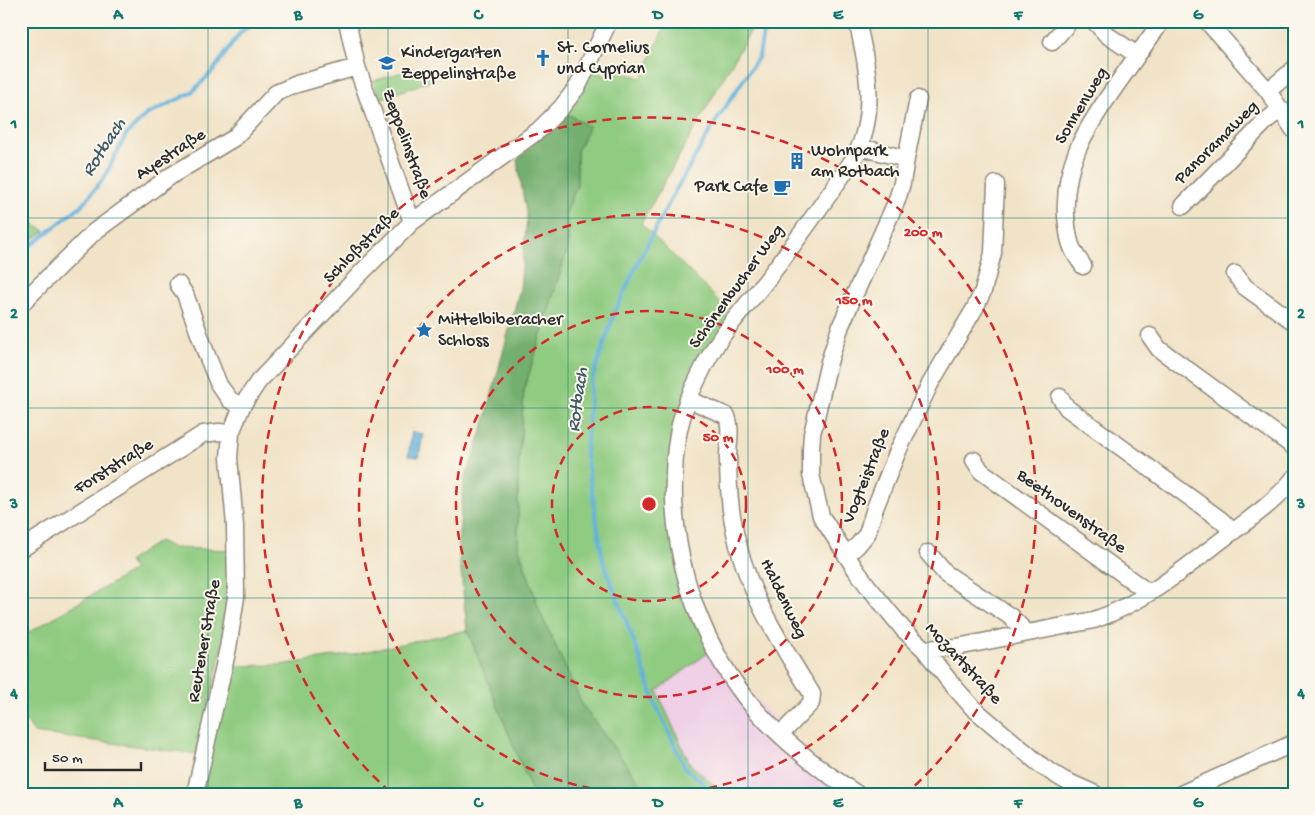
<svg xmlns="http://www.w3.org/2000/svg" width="1315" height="815" viewBox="0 0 1315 815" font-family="'Gochi Hand',sans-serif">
<rect width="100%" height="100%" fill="#fbf7ec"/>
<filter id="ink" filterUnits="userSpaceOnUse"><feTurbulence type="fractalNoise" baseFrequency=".02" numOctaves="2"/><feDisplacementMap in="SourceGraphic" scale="10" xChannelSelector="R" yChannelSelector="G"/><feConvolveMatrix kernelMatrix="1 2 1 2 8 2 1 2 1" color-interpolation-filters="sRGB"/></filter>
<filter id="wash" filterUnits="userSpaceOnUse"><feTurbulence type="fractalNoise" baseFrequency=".0096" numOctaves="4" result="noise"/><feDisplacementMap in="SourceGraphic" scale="20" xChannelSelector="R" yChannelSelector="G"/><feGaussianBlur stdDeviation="1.12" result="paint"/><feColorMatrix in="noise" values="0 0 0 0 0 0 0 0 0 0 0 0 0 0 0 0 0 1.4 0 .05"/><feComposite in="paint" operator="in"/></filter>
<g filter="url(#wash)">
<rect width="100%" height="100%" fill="#f1e3c7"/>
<path fill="#efd0e6" d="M709 652 849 794H724L690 764 657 691Z"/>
<path fill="#8fcb80" stroke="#5d7b56" d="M667 21H756L641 223 731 313 668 462 709 652 657 691 690 764 724 794H648L583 706 540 612 518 545V477L524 390 569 244 566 213 577 185V151L589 127 565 112 593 70 606 76 616 71 642 78Z
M409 70H432L435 79 380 99 373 81Z
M21 216 45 231 21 246Z
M159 541 173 548 230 550C234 619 212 687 197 754L34 733 21 714V637L134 570 129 561Z
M467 630 533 794H200L229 666 280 665 354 654Z"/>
<path fill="#73af6e" stroke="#4f6d4c" d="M565 112 589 127 577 151V185L566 213 569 244 524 390 518 477V545L540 612 583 706 648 794H533L467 630 458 544 464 481 483 428 520 288 527 218 517 160Z"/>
<path fill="#64b2de" stroke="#486e84" d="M412 432 423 434 419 457 408 456Z"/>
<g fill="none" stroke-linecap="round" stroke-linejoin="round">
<path stroke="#64b2de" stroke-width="4" d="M21 251 37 241 82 205 104 178 126 135 146 115 191 93 213 71 240 33 255 21
M715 794 685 767 655 703 639 655 603 561 586 454 591 383 614 314 638 262 673 195 713 126 759 56 765 21"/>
</g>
</g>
<g filter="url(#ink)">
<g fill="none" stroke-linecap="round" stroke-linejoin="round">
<g stroke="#8e8779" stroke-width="19">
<path id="minor" d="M347 21 357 67 412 222
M857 21C868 66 877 114 855 157 829 195 803 232 775 269 760 290 741 310 725 332 710 352 699 375 689 398 675 429 673 466 674 499 677 575 705 651 755 709 784 742 820 770 857 794
M1094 21 1107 35 1137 55
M1207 21 1268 91 1294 130
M1052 42 1070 21
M1268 91 1294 69
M861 147 906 159 902 183 897 200 841 325 829 362 812 434 811 449V475L821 516 856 570 867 585 903 629 924 649 950 682 973 708 1043 767 1064 780 1095 794
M906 159 918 99
M1183 206 1267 120 1281 109
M1083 266C1080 261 1076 256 1073 250 1068 240 1067 227 1066 216 1063 165 1085 130 1113 90 1129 67 1145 44 1162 21
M1235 274 1245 287 1294 322
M178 284 185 294 206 353 219 385 230 400 242 406
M21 304 94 232 172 175 234 138 276 93 297 84 357 67
M1150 336 1159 349 1294 447
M1060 397 1067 408 1221 520 1233 532
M688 399 727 416C732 429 728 443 728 457 728 475 729 493 731 510 741 583 774 633 812 694L811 703 781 734
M974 460 981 471 1149 593
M21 549 203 434 219 432 231 433
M928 553 945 573 1011 617 1027 633
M846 555 857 546 867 534 875 508 897 453 930 384 975 308 983 291 993 253 996 184
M924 649 957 647 1094 620C1144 603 1185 568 1227 536 1250 519 1276 501 1294 478
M195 794 228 648 236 597 235 525 229 458 231 433 242 406 258 382 362 272 412 222 539 130 561 108 578 86 609 21
M1181 794 1294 743"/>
</g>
<use href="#minor" stroke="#fff" stroke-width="16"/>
</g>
</g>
<path fill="none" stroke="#0f766e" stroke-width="1" stroke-opacity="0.55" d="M208 21V794M388 21V794M568 21V794M748 21V794M928 21V794M1108 21V794M21 218H1294M21 408H1294M21 598H1294"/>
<g fill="none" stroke="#d62828" stroke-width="2.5" stroke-dasharray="9 6">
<circle cx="649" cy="504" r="97"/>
<circle cx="649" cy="504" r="193"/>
<path d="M636 794A290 290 0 1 1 662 794"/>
<path d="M390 792A387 387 0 1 1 908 792"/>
</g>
<defs>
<g id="church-bare" transform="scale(1.35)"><path d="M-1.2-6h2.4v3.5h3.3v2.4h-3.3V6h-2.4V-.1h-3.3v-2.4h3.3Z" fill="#1f6fb2" stroke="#fbf7ec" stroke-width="2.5" paint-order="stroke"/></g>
<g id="school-bare" transform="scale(1.35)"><path d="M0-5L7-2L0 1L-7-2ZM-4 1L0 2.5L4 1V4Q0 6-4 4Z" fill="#1f6fb2" stroke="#fbf7ec" stroke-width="2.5" paint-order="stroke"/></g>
<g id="building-bare" transform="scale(1.35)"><path d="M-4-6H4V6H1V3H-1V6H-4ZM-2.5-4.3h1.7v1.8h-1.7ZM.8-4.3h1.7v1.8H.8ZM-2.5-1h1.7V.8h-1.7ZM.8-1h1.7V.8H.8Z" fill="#1f6fb2" stroke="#fbf7ec" stroke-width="2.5" paint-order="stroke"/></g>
<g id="cafe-bare" transform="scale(1.35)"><path d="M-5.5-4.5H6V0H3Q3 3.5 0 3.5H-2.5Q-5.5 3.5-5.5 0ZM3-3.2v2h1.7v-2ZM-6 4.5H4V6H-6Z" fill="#1f6fb2" stroke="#fbf7ec" stroke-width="2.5" paint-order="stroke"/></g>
<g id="sight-bare" transform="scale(1.35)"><path d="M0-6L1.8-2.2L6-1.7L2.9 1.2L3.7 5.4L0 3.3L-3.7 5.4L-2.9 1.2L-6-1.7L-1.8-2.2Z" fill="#1f6fb2" stroke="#fbf7ec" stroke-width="2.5" paint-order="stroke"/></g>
</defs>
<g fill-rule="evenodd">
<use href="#church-bare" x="543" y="58"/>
<use href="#school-bare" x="387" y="63"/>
<use href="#building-bare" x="797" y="161"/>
<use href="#cafe-bare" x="782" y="187"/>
<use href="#sight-bare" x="424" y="330"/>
</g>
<g text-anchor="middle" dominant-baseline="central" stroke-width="4" stroke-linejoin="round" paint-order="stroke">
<g font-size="18" fill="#2b2b2b" stroke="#fbf7ec" text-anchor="start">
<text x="557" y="48">St. Cornelius<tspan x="557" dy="21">und Cyprian</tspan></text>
<text x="401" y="53">Kindergarten<tspan x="401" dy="21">Zeppelinstraße</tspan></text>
<text x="811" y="151">Wohnpark<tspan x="811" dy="21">am Rotbach</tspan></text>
<text x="768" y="187" text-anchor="end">Park Cafe</text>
<text x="438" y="320">Mittelbiberacher<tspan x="438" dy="21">Schloss</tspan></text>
</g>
<g font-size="18" fill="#2b2b2b" stroke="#fbf7ec">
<text transform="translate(1082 106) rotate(-59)">Sonnenweg</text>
<text transform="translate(1217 143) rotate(-45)">Panoramaweg</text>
<text transform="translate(406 144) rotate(70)">Zeppelinstraße</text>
<text transform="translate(171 155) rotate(-33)">Ayestraße</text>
<text transform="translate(362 246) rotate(-45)">Schloßstraße</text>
<text transform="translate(737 287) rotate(-54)">Schönenbucher Weg</text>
<text transform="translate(114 467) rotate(-32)">Forststraße</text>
<text transform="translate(867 476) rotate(-68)">Vogteistraße</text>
<text transform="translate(1071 512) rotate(36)">Beethovenstraße</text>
<text transform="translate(783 599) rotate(64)">Haldenweg</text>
<text transform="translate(205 641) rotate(-80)">Reutener Straße</text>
<text transform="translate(963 664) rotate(47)">Mozartstraße</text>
</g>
<g font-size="19" font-style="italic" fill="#3f5a6a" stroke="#fbf7ec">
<text transform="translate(105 148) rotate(-57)">Rotbach</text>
<text transform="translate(579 400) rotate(-82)">Rotbach</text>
</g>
</g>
<circle cx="649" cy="504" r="8" fill="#d62828" stroke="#fbf7ec" stroke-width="2.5"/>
<g font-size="15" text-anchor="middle" font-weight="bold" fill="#d62828" stroke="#fbf7ec" stroke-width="4" stroke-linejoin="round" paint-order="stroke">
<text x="923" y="236">200 m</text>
<text x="854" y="304">150 m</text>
<text x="785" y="373">100 m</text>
<text x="718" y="441">50 m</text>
</g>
<rect width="1315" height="815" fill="none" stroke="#fbf7ec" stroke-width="55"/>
<path d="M45 762v8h96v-8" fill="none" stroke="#2b2b2b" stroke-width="2.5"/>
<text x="52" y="762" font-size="15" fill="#2b2b2b" stroke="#fbf7ec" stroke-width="4" paint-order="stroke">50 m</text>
<rect x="28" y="28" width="1260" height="760" fill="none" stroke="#0f766e" stroke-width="2"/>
<g font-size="16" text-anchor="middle" font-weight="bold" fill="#0f766e">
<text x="118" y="19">A</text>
<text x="298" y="19">B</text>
<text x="478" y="19">C</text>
<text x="658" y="19">D</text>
<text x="838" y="19">E</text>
<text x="1018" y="19">F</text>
<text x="1198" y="19">G</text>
<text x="14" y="128">1</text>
<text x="1301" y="128">1</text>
<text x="14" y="318">2</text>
<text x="1301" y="318">2</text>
<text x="14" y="508">3</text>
<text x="1301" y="508">3</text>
<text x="14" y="698">4</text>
<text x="1301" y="698">4</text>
<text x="118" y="807">A</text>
<text x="298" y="807">B</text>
<text x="478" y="807">C</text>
<text x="658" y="807">D</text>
<text x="838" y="807">E</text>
<text x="1018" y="807">F</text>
<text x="1198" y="807">G</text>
</g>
</svg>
